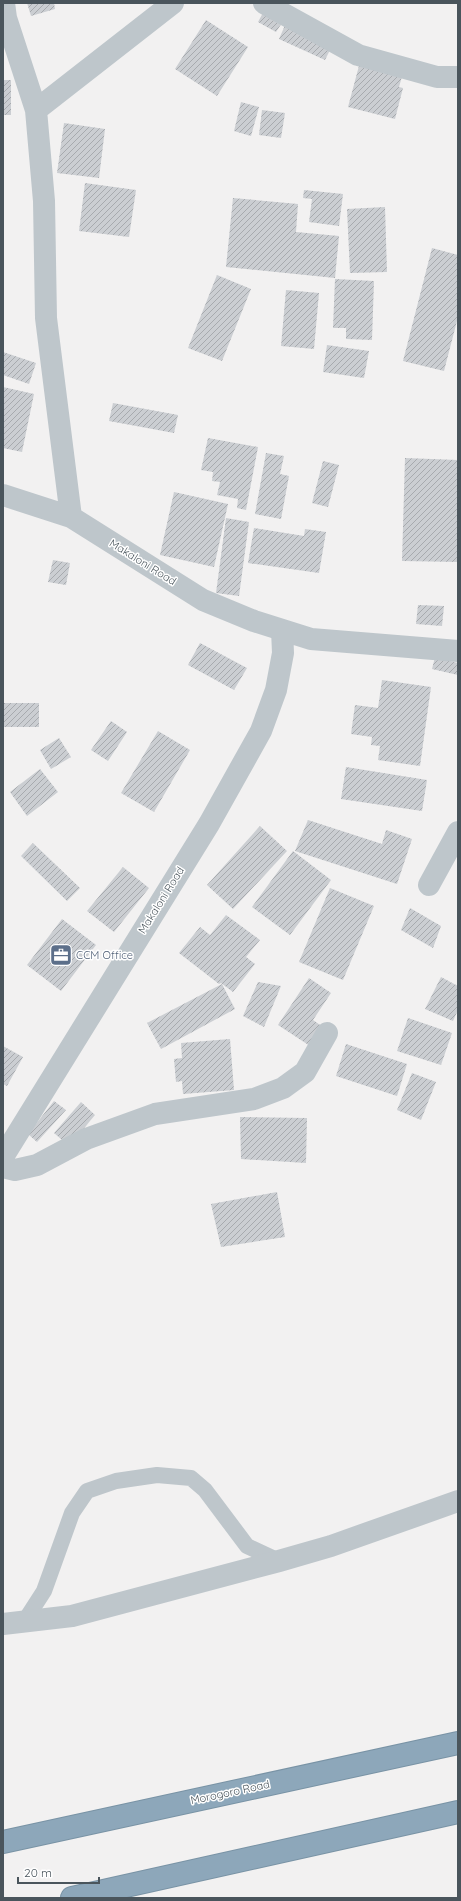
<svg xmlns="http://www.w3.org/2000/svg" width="461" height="1901" viewBox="0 0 461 1901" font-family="Quicksand,sans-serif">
<defs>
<pattern id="building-hatch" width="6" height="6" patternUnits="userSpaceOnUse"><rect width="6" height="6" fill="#cbced2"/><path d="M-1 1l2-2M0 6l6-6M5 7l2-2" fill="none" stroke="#a7aaae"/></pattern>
</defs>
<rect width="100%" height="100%" fill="#f2f1f1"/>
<path fill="url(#building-hatch)" d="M27 3H54L55 9 31 16Z
M265 9 284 20 276 32 258 22Z
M206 20 248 47 217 96 175 69Z
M286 23 333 44 325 60 279 39Z
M360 62 403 73 399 87 403 88 395 119 348 107Z
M3 80H11V115H3Z
M241 102 259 107 251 136 234 131Z
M262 110 285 113 281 138 259 135Z
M64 123 105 129 99 178 57 173Z
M85 183 136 190 129 237 79 231Z
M304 190 343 194 339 226 309 222 312 199 303 198Z
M233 198 298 204 296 232 339 236 335 278 226 267Z
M385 207 387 272 350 273 347 209Z
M432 248 458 255V317L444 371 403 361Z
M217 275 251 289 222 361 188 348Z
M335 279 374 281 372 340 346 339V328H333Z
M286 290 319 293 314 349 281 346Z
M327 345 369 351 364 378 323 372Z
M3 352 36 363 29 384 3 375Z
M3 387 34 394 22 452 3 448Z
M113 403 178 415 174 433 109 421Z
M208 438 258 447 246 510 237 508 238 499 217 495 220 482 212 481 213 472 201 470Z
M266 453 284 456 280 474 289 476 281 519 255 514Z
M405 458 458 460V562L402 561Z
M323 461 339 465 328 507 312 503Z
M174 492 228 504 214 567 160 555Z
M226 518 249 522 239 596 216 593Z
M254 528 304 536 305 529 326 532 319 573 248 563Z
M53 560 70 563 66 585 48 582Z
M418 605 444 606 442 626 416 624Z
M200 643 247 668 234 690 188 665Z
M435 657 458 663V675L432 669Z
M382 680 431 687 420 766 378 760 380 746 371 745 372 737 351 734 355 705 378 708Z
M3 703H39V727H3Z
M111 721 127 732 108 761 91 750Z
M158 731 190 750 154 812 121 793Z
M59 738 71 757 51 769 40 750Z
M346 767 427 780 422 811 341 799Z
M40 769 58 792 27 816 10 792Z
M308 820 382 844 386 830 412 839 397 884 295 851Z
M260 826 287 851 233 909 207 885Z
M33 843 80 888 67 901 21 856Z
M293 851 331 880 290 935 252 907Z
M123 867 149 888 114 932 87 911Z
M330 888 374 906 343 980 299 962Z
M410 908 441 926 433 948 401 930Z
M226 915 260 940 246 957 255 964 233 992 221 983 219 984 179 953 200 927 210 935Z
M62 919 96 945 61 991 27 965Z
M441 977 458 986V1010L453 1021 425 1009Z
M309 978 331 993 313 1020 323 1027 310 1046 278 1025Z
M258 982 281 986 264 1027 243 1016Z
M222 984 235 1009 161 1049 147 1023Z
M408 1018 452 1033 441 1065 397 1051Z
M230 1039 234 1090 183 1094 182 1081 176 1082 174 1059 182 1058 181 1043Z
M346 1044 407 1064 397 1096 336 1076Z
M3 1046 23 1057 7 1086 3 1084Z
M412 1073 436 1082 421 1120 397 1110Z
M54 1101 66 1110 37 1142 28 1134Z
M81 1102 95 1115 69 1146 54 1133Z
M240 1117 307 1118 306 1163 241 1159Z
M277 1192 285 1237 221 1247 211 1204Z"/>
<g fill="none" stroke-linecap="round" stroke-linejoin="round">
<g stroke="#7993a5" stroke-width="24">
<path id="highway" d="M3 1842 458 1743
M72 1898 458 1812"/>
</g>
<path stroke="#bec6cb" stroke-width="16" d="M24 1622 44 1591 72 1513 87 1491 116 1481 157 1475 191 1478 205 1490 247 1546 279 1561"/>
<path stroke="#bec6cb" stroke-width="22" d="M4 3 6 18 36 110 44 201 46 318 71 517
M264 3 358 55 437 77H457
M36 110 173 3
M3 495 71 517 203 600 254 621 311 639 458 651
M429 885 458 832
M3 1157 209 824 261 731 276 690 283 653 282 630
M3 1167 15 1170 37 1165 86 1139 155 1114 254 1099 283 1088 305 1072 327 1033
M3 1624 72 1616 279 1561 331 1546 458 1501"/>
<use href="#highway" stroke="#8da7ba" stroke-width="22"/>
</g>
<defs>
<g id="office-square" transform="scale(1.15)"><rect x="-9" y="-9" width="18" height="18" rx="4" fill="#5c6f8a" stroke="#fff"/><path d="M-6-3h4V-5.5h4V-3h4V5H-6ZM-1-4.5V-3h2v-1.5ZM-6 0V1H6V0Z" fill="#fff"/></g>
</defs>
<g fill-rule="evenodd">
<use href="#office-square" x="61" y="955"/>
</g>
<g text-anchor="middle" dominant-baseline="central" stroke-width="3" stroke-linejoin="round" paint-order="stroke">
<g font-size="11" fill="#4a555c" stroke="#fff">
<text transform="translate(143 562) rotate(32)">Makaloni Road</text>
<text transform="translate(161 900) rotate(-58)">Makaloni Road</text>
<text transform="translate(230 1792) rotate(-12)">Morogoro Road</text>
</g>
<g font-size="11" fill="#4e5e75" stroke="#fff" text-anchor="start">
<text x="76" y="955">CCM Office</text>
</g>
</g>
<rect width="461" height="1901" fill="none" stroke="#4a555c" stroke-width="8"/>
<path d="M18 1877v6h81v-6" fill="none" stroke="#4a555c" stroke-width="2"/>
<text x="24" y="1877" font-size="12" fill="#4a555c" stroke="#ffffff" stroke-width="3" paint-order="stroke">20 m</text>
</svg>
